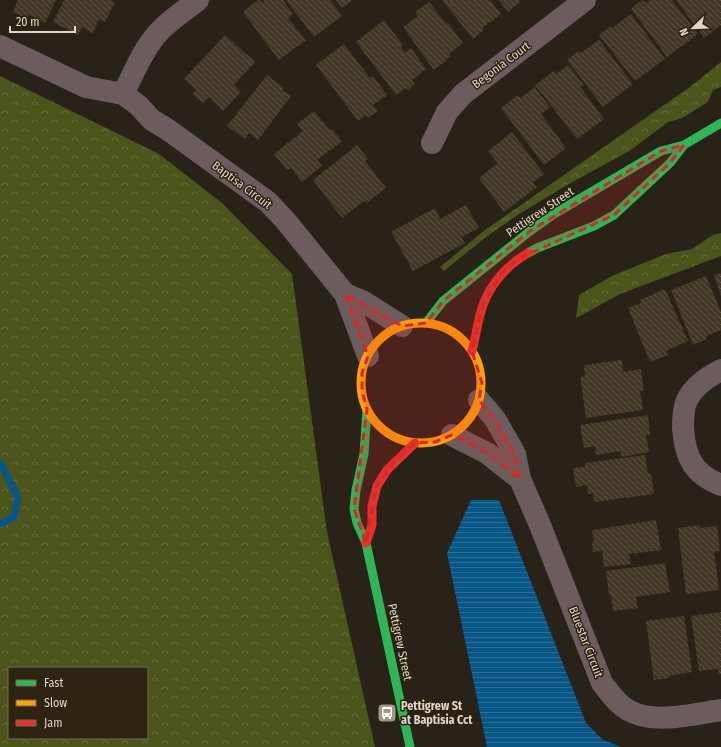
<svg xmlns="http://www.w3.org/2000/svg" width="721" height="747" viewBox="0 0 721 747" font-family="'Fira Sans Condensed',sans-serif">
<defs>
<pattern id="forest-crowns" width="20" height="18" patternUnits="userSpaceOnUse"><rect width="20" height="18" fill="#4b551b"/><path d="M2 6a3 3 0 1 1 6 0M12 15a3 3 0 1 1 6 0" fill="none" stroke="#646d3b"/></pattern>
<pattern id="water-rules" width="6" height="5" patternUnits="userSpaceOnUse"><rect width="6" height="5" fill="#075685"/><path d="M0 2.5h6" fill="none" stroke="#2b6e95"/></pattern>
<pattern id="building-back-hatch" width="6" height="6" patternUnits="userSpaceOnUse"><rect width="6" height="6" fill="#423827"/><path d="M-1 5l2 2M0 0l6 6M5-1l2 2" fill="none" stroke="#5d5445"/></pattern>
</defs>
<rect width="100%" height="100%" fill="#282218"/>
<path fill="url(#forest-crowns)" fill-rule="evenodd" d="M721 62V87L713 90 708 102 682 118 668 122 631 150 567 185 519 214 482 240 444 271 440 267 485 230 690 87Z
M0 76 159 154 222 203 292 274 327 532 375 747H0ZM9 668H147V738H9Z
M721 233V256L620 294 576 318 579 295 614 275 666 254 692 249 713 235Z"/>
<path fill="url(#water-rules)" d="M471 500H499L586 723 602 739 621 747H487L447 553Z"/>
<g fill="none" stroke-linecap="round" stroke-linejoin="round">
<path stroke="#075685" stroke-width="7" d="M0 462 18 497 14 517 0 524"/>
</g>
<path fill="url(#building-back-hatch)" d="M18 0H56L45 23 28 15 26 18 13 12Z
M64 0H113L112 1 115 2 105 22 99 19 93 33 82 27 78 35 53 22Z
M258 0H260L262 3 265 0H283L293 14 288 18 306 40 279 60 243 12Z
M286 0H330L342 16 314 37Z
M336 0H353L342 8Z
M442 0H490L501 14 482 28 484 30 473 39Z
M499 0H519L520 2 508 12Z
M642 0 646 3 650 0H672L698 34 667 57 631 9Z
M676 0H721V25L704 38Z
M429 2 446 24 448 23 463 43 449 54 451 56 446 59 447 60 434 70 403 27 418 16 415 12Z
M631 14 665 59 635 81 599 35 611 26 612 28Z
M384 20 403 45 401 47 405 53 411 48 426 69 412 80 415 84 408 90 406 88 396 95 356 42Z
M225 35 255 62 234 85 241 92 223 111 209 97 203 103 192 94 196 90 184 79Z
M599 40 633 84 603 107 567 60 578 51 581 53Z
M344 44 370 78 373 76 387 95 373 105 378 111 368 118 366 115 358 121 316 65Z
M568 65 584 85 580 87 604 119 577 139 535 85 554 71 556 74Z
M267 75 284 88 282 90 291 96 258 140 249 133 245 139 227 126Z
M535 87 550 107 541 114 566 148 544 165 501 108 518 95 521 98Z
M314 111 330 130 332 129 342 141 317 160 322 166 302 182 291 168 287 170 274 154 303 131 297 124Z
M512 132 544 174 533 182 537 187 504 212 479 178 498 163 488 151Z
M357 145 368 159 365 161 386 188 366 203 364 201 342 218 313 180Z
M466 205 479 228 461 237 465 243 413 271 391 232 435 208 440 219Z
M721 273V296L714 275Z
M706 276 721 312V330L706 336 707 339 693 345 671 290Z
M665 289 688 341 666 351 668 355 650 362 628 308 641 303 640 300Z
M622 360 623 372 641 369 644 391H640L643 410 586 418 580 377 585 376 584 365Z
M648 415 650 435H646L649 452 621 457V451L596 455 595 446 584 448 580 425Z
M645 455 648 474 651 473 654 494 594 502 593 493 588 494 587 485 576 487 573 468 585 467V463Z
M656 520 661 550 629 554 631 564 604 567 602 551 593 552 592 542H594L592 530Z
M699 525 700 528 717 526 720 551 714 552 719 590 686 594 678 528Z
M665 563 670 592 636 597 638 608 613 611 611 594 609 595 606 571Z
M721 612V674H719L718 669 699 671 691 616Z
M684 616 692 672 668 676 669 678 654 680 646 621Z"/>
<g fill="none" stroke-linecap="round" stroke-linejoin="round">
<path stroke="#6d5c5d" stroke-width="22" d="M0 46 86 87 123 94 138 105 152 120 167 129 268 202 285 220 345 294 368 356
M123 94C133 75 142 51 157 34 168 21 184 11 198 0
M432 143 447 112 463 94 585 0
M345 294 364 302 402 326
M721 370C707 377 694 386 687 400 683 408 683 420 683 428 685 457 693 474 721 485
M479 400 495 419 515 454 520 479 540 525 602 683C610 693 617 704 628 710 652 725 694 714 721 710
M452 435 467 443 487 453 520 479"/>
<path stroke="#30b455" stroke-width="9" d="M528 253 537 248 594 226 614 215 670 163 684 145
M426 323 443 301 530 231 554 214 661 151 684 145 721 123
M367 409 364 454 356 490 354 509 357 523 366 543 410 747"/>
<path stroke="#ff9f0a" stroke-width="9" d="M361 383a60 60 0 1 1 120 0a60 60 0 1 1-120 0Z"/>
<path stroke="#e5322d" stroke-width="9" d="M472 351C476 336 478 319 483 305 491 283 508 265 528 253
M366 543 372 525V506L377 486 387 470 415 443"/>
</g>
<path fill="#d62828" fill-opacity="0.2" stroke="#d62828" stroke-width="3" stroke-dasharray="8 5" stroke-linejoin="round" d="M684 145 670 163 614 215 518 259 502 273 483 305 472 351 482 383 479 400 495 419 515 454 520 479 487 453 452 435 435 442 415 443 393 463 376 487 366 543 354 509 367 409 362 391V373L368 356 345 294 402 326 426 323 443 301 530 231 661 151Z"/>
<defs>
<g id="bus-square" transform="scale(1)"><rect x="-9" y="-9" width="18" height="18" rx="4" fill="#9f978c" stroke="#2f2311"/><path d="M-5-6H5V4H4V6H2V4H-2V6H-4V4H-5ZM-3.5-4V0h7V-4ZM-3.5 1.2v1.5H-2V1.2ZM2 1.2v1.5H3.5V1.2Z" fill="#fff"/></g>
</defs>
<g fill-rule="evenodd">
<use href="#bus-square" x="387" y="713"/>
</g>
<g text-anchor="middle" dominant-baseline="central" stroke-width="3" stroke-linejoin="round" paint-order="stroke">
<g font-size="12" fill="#dfd6cb" stroke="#2f2311">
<text transform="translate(501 65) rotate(-37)">Begonia Court</text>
<text transform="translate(242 185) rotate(37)">Baptisa Circuit</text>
<text transform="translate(540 212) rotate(-34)">Pettigrew Street</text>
<text transform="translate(400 642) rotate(78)">Pettigrew Street</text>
<text transform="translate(586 642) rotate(69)">Bluestar Circuit</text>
</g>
<g font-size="12" font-weight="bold" fill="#dfd6cb" stroke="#2f2311" text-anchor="start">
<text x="401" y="706">Pettigrew St<tspan x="401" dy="14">at Baptisia Cct</tspan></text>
</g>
</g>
<rect x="8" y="667" width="140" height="72" fill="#2f2311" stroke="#756b5b"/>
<rect x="16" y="680" width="20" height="6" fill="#30b455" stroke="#756b5b"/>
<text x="44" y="687" font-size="12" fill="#dfd6cb">Fast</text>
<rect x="16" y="700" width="20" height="6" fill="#ff9f0a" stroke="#756b5b"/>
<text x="44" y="707" font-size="12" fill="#dfd6cb">Slow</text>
<rect x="16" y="720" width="20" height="6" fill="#e5322d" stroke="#756b5b"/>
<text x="44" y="727" font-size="12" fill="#dfd6cb">Jam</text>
<g transform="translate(693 28) rotate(247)" stroke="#2f2311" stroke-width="3" paint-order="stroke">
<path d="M0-3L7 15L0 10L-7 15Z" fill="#dfd6cb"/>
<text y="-6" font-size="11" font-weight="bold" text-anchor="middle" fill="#dfd6cb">N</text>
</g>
<path d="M10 26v6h65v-6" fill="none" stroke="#dfd6cb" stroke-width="2"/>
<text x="16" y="26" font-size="12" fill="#dfd6cb" stroke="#2f2311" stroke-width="3" paint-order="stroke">20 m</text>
</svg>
